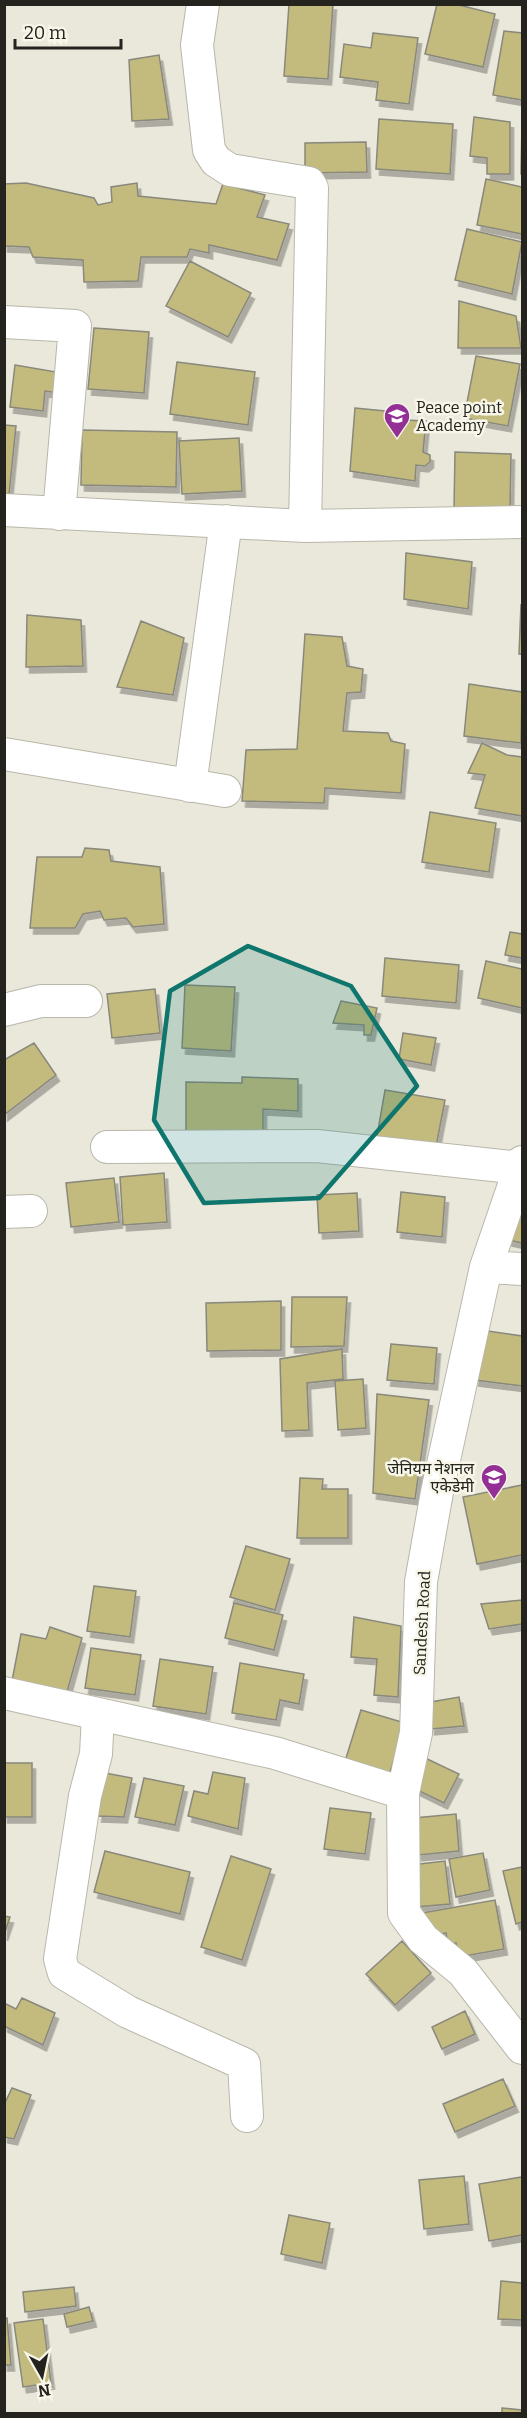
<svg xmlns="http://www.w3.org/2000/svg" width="527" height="2418" viewBox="0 0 527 2418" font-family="Bitter,'Noto Sans Devanagari',serif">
<defs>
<filter id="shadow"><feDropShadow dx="3.5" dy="6" stdDeviation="0" flood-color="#0004"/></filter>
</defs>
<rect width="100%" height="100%" fill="#eae8db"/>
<path fill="#c3bb7d" stroke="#89887c" stroke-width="1.5" filter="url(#shadow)" d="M289 4H333L328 79 284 76Z
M437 4H455L495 14 483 67 425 54Z
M504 31 522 33V100L493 95Z
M373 33 418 38 409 104 376 100 378 82 340 77 344 44 371 48Z
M159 55 169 119 132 121 129 60Z
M474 117 510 122V174H487V158L470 156Z
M379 119 453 124 450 174 376 169Z
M522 122V175L521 174Z
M366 142 367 172 305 173V143Z
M486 179 522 187V234L477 225Z
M26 183 94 198 98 205 112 202 111 187 137 183 138 196 216 204 223 184 265 195 257 217 289 224 277 260 209 245V253L190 249 187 257H141L138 281 84 282 83 260 33 257 29 247 4 246V184Z
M467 229 522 242 512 294 455 280Z
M190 261 251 293 228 337 166 306Z
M459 301 516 316 521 348H458Z
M94 328 149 332 144 393 88 389Z
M476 356 520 364 508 426 464 418Z
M177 362 255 372 248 425 170 414Z
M15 365 62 373 59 393 45 391 43 411 10 407Z
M355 408 405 413 404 420 426 421 423 452 430 455V462L425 466 416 465 415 481 350 471Z
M4 425 16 426 9 494H4Z
M82 430 177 432 176 487 81 485Z
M239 438 242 491 182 494 179 441Z
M455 452 511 454 510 510 454 508Z
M406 553 472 562 468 609 404 599Z
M521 604 522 654H519Z
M27 615 81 620 83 666 26 667Z
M141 621 184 638 173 695 117 687Z
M305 634 342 637 347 666 363 669 361 692 347 693 343 731 388 733 391 741 405 744 401 793 325 788 324 803 242 801 246 750 297 749Z
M469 684 522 692 521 743 464 736Z
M482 743 507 755 522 757V816L475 808 485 775 468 773Z
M430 812 496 823 489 872 422 862Z
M85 848 109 850 111 861 160 867 164 924 133 927 126 918 104 920 100 911 83 914 75 928H30L37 857H82Z
M510 932 522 934V958L505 955Z
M385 958 459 965 456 1003 382 996Z
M486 961 522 969V1008L478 998Z
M185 985 235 987 231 1051 182 1048Z
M155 989 160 1033 112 1038 107 994Z
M341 1001 377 1008 371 1035H364V1025L333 1023Z
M403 1033 436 1038 431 1065 399 1059Z
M34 1043 56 1075 4 1115V1060Z
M242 1077 298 1079V1111L263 1109V1138L186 1136V1082L242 1083Z
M385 1090 445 1100 435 1152 376 1142Z
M164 1173 167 1222 123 1225 120 1177Z
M114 1178 119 1222 71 1227 66 1183Z
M522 1186V1243L508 1240Z
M401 1192 445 1197 442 1237 397 1232Z
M357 1193 359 1231 319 1233 317 1195Z
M292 1297H347L344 1346 291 1347Z
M281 1301V1350L207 1351 206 1303Z
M481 1330 522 1336V1386L475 1380Z
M391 1344 437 1348 434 1384 387 1380Z
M342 1349 343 1379 307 1383 309 1430 282 1431 280 1359Z
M363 1379 366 1428 338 1430 335 1381Z
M377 1394 429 1400 415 1499 373 1493Z
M300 1478 323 1479 322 1489H348V1538H297Z
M522 1485V1555L477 1564 463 1497Z
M246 1546 290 1559 275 1610 230 1597Z
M94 1586 136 1591 130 1637 87 1631Z
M522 1600V1624L489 1629 481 1604Z
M234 1603 283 1615 274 1650 225 1638Z
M354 1617 401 1626 398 1697 374 1695 377 1659 351 1657Z
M50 1627 82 1638 67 1692 12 1681 21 1634 46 1639Z
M91 1648 141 1655 135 1695 85 1688Z
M160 1659 213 1667 206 1714 153 1706Z
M240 1663 304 1674 299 1704 280 1700 276 1720 232 1713Z
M459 1697 464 1726 431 1729V1702Z
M361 1710 405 1723 386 1785 342 1771Z
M423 1757 459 1774 444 1803 409 1786Z
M4 1763H32V1817H4Z
M213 1772 245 1778 238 1829 188 1816 194 1791 208 1794Z
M105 1773 132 1778 124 1817 98 1816Z
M144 1778 184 1786 175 1825 135 1817Z
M330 1808 371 1813 365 1854 324 1849Z
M456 1814 459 1851 418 1855 414 1818Z
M105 1851 190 1872 180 1914 94 1892Z
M483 1853 490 1890 456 1897 449 1859Z
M231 1856 271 1869 242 1960 201 1947Z
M445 1861 450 1904 415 1907 411 1865Z
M522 1867V1922L516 1924 503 1871Z
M495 1900 504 1949 459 1957 456 1943 448 1945 446 1933 427 1937 422 1913Z
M4 1916 10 1917 4 1935Z
M402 1941 431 1973 395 2005 366 1974Z
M22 1998 55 2013 43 2045 4 2026V2003L16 2009Z
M465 2011 475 2034 442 2049 432 2027Z
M503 2079 515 2106 455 2132 443 2104Z
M12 2088 31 2095 14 2139 4 2137V2105Z
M464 2176 469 2224 424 2229 419 2180Z
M522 2177V2235L489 2241 479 2184Z
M289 2215 330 2223 322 2263 281 2254Z
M501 2281 522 2283V2320L498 2319Z
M74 2287 76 2306 25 2312 23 2292Z
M89 2307 93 2321 67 2327 64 2314Z
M7 2318 11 2365H4V2319Z
M43 2319 51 2383 23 2387 14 2323Z
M502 2408 522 2410V2414H502Z"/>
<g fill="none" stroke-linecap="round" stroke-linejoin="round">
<g stroke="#b8b7aa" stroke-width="34">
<path id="street" d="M203 4 197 45 209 150 216 161 230 170 309 183 312 188 305 526
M4 322 75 326 59 514
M4 510 305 526 522 522
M4 754 225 791
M190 786 226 521
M4 1010 41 1001H86
M107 1147 317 1146 520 1168
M522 1162 486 1267 437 1492 421 1582 416 1733 403 1793 404 1913 423 1939 463 1972 522 2048
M4 1212 31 1211
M486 1267 522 1269
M4 1693 275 1753 403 1793
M98 1715 96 1754 85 1796 60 1959 64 1973 128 2012 244 2064 247 2116"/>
</g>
<use href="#street" stroke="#fff" stroke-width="32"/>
</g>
<path fill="#0f766e" fill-opacity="0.2" stroke="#0f766e" stroke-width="4.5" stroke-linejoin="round" d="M248 946 351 986 417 1086 319 1198 204 1203 154 1120 170 991Z"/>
<defs>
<g id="school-pin" transform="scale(1.35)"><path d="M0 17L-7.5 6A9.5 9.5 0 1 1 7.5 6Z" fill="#932f95" stroke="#f7f6e8"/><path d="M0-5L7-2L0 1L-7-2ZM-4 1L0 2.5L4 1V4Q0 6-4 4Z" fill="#fff"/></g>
</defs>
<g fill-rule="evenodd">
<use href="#school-pin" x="397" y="416"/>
<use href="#school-pin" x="494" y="1477"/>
</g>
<g text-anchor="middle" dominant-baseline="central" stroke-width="5" stroke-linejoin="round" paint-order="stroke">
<g font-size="16" fill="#24231e" stroke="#f7f6e8" text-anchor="start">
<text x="416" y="407">Peace point<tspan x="416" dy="18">Academy</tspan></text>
<text x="474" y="1468" text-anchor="end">जेनियम नेशनल<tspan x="474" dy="18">एकेडेमी</tspan></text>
</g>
<g font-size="16" fill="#24231e" stroke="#f7f6e8">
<text transform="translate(422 1623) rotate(-87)">Sandesh Road</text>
</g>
</g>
<rect width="527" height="2418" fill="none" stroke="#24231e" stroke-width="12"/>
<g transform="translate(42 2376) rotate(171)" stroke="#f7f6e8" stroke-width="4.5" paint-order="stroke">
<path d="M0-4.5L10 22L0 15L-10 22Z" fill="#24231e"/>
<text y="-9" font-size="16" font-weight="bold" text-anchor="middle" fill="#24231e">N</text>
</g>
<path d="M15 39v9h106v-9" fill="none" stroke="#24231e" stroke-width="3"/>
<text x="24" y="39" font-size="18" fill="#24231e" stroke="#f7f6e8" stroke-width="4.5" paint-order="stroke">20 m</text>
</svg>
